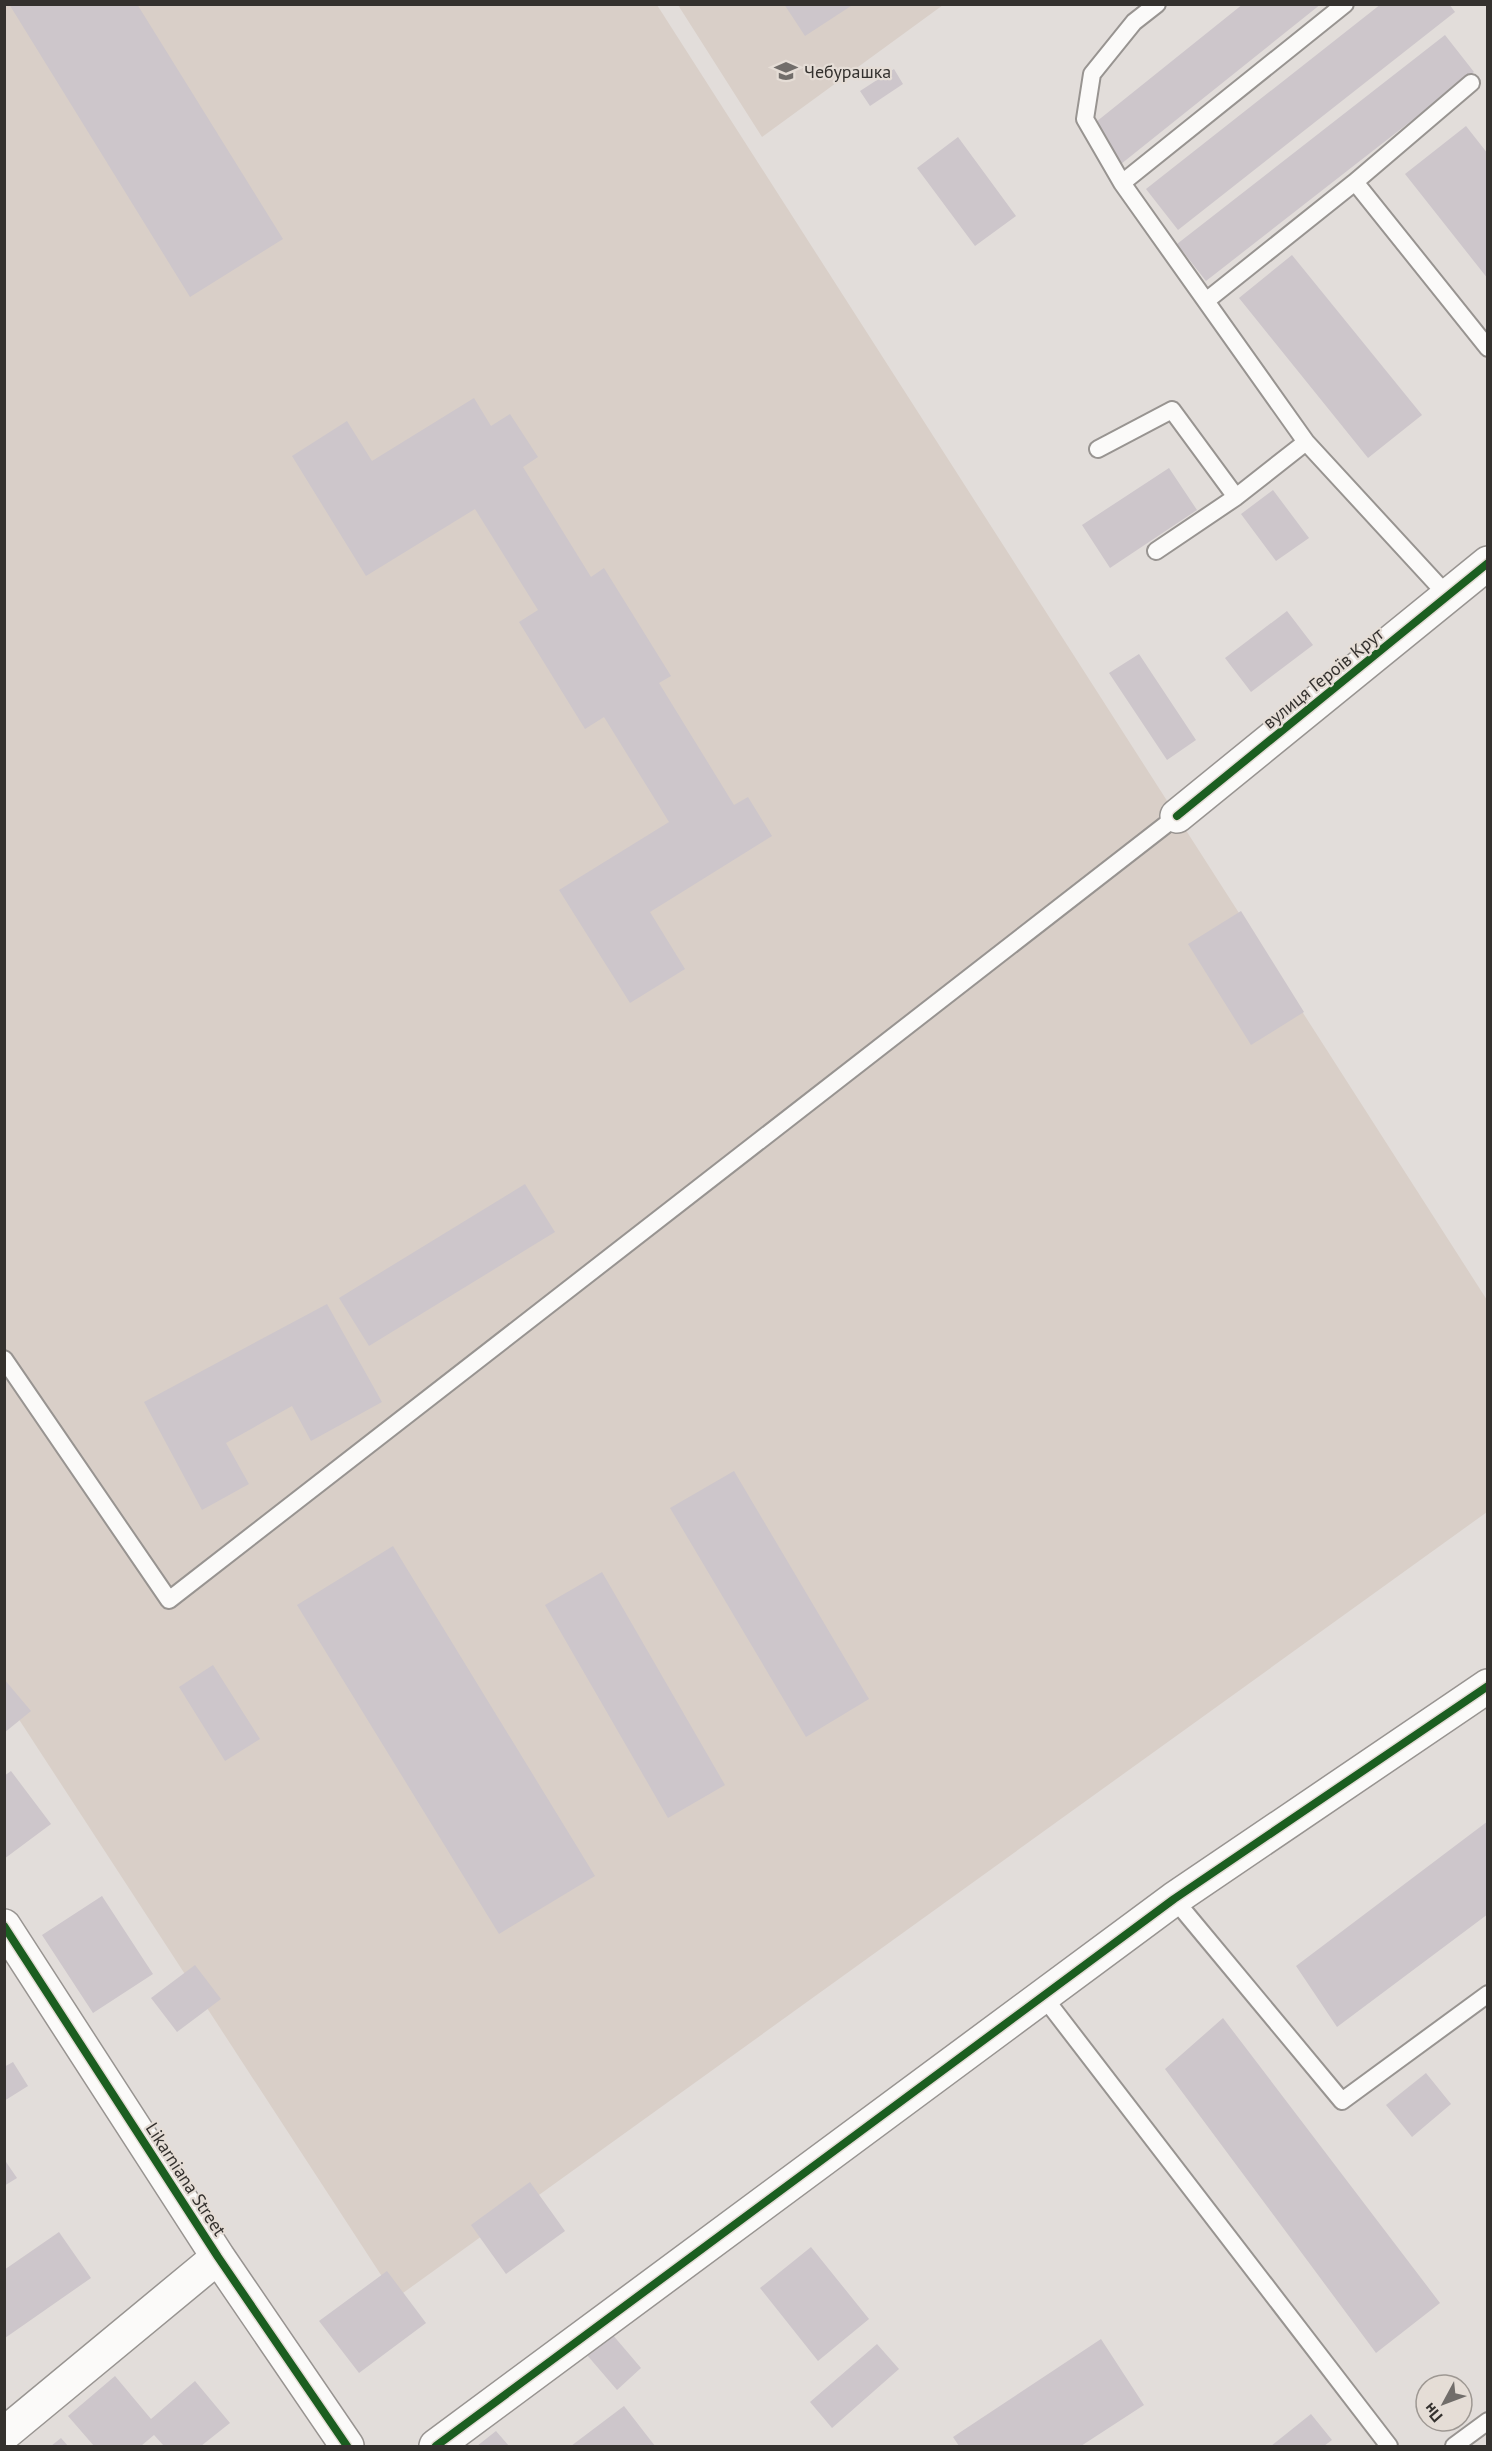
<svg xmlns="http://www.w3.org/2000/svg" width="1492" height="2451" viewBox="0 0 1492 2451" font-family="'PT Sans',sans-serif">
<rect width="100%" height="100%" fill="#e2ddda"/>
<path fill="#d9cfc8" d="M5 5H657L1487 1300V1512L396 2298 5 1698Z
M678 5H943L762 137Z"/>
<path fill="#cdc6cb" d="M9 4H137L283 239 190 297Z
M784 4H854L805 36Z
M1243 4H1321L1121 164 1091 126Z
M1381 4H1449L1455 12 1178 230 1146 189Z
M1445 35 1474 72 1206 281 1177 244Z
M894 69 903 84 870 106 860 91Z
M1466 126 1488 154V279L1405 174Z
M958 137 1016 216 975 246 917 168Z
M1292 255 1422 415 1368 458 1239 298Z
M474 398 491 426 510 414 538 457 523 467 591 577 604 568 671 676 659 683 734 805 748 797 772 836 650 912 685 969 630 1003 559 890 669 822 604 717 585 729 519 622 538 610 475 509 366 576 292 456 347 421 372 461Z
M1169 468 1197 510 1110 568 1082 525Z
M1273 490 1309 538 1276 561 1241 514Z
M1287 611 1313 645 1251 692 1225 658Z
M1139 654 1196 740 1167 760 1109 673Z
M1241 911 1304 1012 1251 1045 1188 944Z
M525 1184 555 1232 369 1346 339 1298Z
M327 1304 382 1402 311 1441 292 1406 226 1443 249 1484 202 1510 144 1402Z
M734 1471 869 1699 806 1737 670 1508Z
M393 1546 595 1876 499 1934 297 1605Z
M602 1572 725 1785 668 1818 545 1605Z
M213 1665 260 1739 225 1761 179 1687Z
M4 1679 31 1711 4 1733Z
M11 1771 51 1824 4 1859V1776Z
M1488 1821V1914L1337 2027 1296 1966Z
M102 1896 153 1974 93 2013 42 1935Z
M195 1965 221 1999 177 2032 151 1998Z
M1223 2018 1440 2303 1376 2353 1165 2069Z
M13 2062 28 2086 4 2101V2067Z
M1426 2073 1451 2104 1412 2137 1386 2105Z
M4 2159 17 2178 4 2186Z
M530 2182 565 2231 506 2274 471 2225Z
M59 2232 91 2278 5 2338 4 2270Z
M811 2247 869 2319 818 2361 760 2288Z
M387 2271 426 2323 359 2373 319 2321Z
M612 2334 641 2368 617 2390 587 2355Z
M1101 2339 1144 2405 1081 2446H959L953 2437Z
M877 2344 899 2369 832 2428 810 2402Z
M115 2376 151 2419 195 2381 230 2423 201 2446H164L154 2435 141 2446H94L68 2416Z
M624 2406 655 2446H571Z
M1311 2414 1332 2440 1324 2446H1271Z
M496 2431 509 2446H477Z
M61 2438 68 2446H51Z"/>
<g fill="none" stroke-linecap="round" stroke-linejoin="round">
<g stroke="#989491" stroke-width="20">
<path id="lane" d="M1157 4 1134 22 1092 74 1085 119 1122 183 1306 442 1447 595
M1355 182 1488 348
M1122 183 1345 4
M1206 301 1355 182 1471 83
M1098 449 1172 410 1236 497
M1156 551 1236 497 1306 442
M4 1359 169 1600 1177 816
M1174 1899 1342 2101 1488 1994
M1043 1996 1389 2446
M1454 2446 1488 2421"/>
</g>
<g stroke="#989491" stroke-width="36">
<path id="street" d="M1177 816 1488 563
M4 1926 218 2257 347 2446
M4 2434 218 2257
M436 2446 1174 1899 1488 1686"/>
</g>
<use href="#lane" stroke="#fbfaf9" stroke-width="16"/>
<use href="#street" stroke="#fbfaf9" stroke-width="33"/>
<g stroke="#e5ddd6" stroke-width="11">
<path id="cycleway" d="M1177 816 1488 563
M4 1926 218 2257 347 2446
M436 2446 1174 1899 1488 1686"/>
</g>
<use href="#cycleway" stroke="#1b5e20" stroke-width="8"/>
</g>
<defs>
<g id="school-bare" transform="scale(1.8)"><path d="M0-5L7-2L0 1L-7-2ZM-4 1L0 2.5L4 1V4Q0 6-4 4Z" fill="#716d6a" stroke="#e5ddd6" stroke-width="2.5" paint-order="stroke"/></g>
</defs>
<g fill-rule="evenodd">
<use href="#school-bare" x="786" y="71"/>
</g>
<g text-anchor="middle" dominant-baseline="central" stroke-width="4.5" stroke-linejoin="round" paint-order="stroke">
<g font-size="18" fill="#34312e" stroke="#e5ddd6" text-anchor="start">
<text x="804" y="71">Чебурашка</text>
</g>
<g font-size="18" fill="#34312e" stroke="#e5ddd6">
<text transform="translate(1323 678) rotate(-39)">вулиця Героїв Крут</text>
<text transform="translate(186 2179) rotate(57)">Likarniana Street</text>
</g>
</g>
<rect width="1492" height="2451" fill="none" stroke="#34312e" stroke-width="12"/>
<g transform="translate(1444 2403) rotate(229)"><circle r="28" fill="#e5ddd6" stroke="#9e9893" stroke-width="1.5"/>
<path d="M0-4.5L10 22L0 15L-10 22Z" fill="#716d6a"/>
<text y="-9" font-size="16" font-weight="bold" text-anchor="middle" fill="#34312e">Пн</text>
</g>
</svg>
